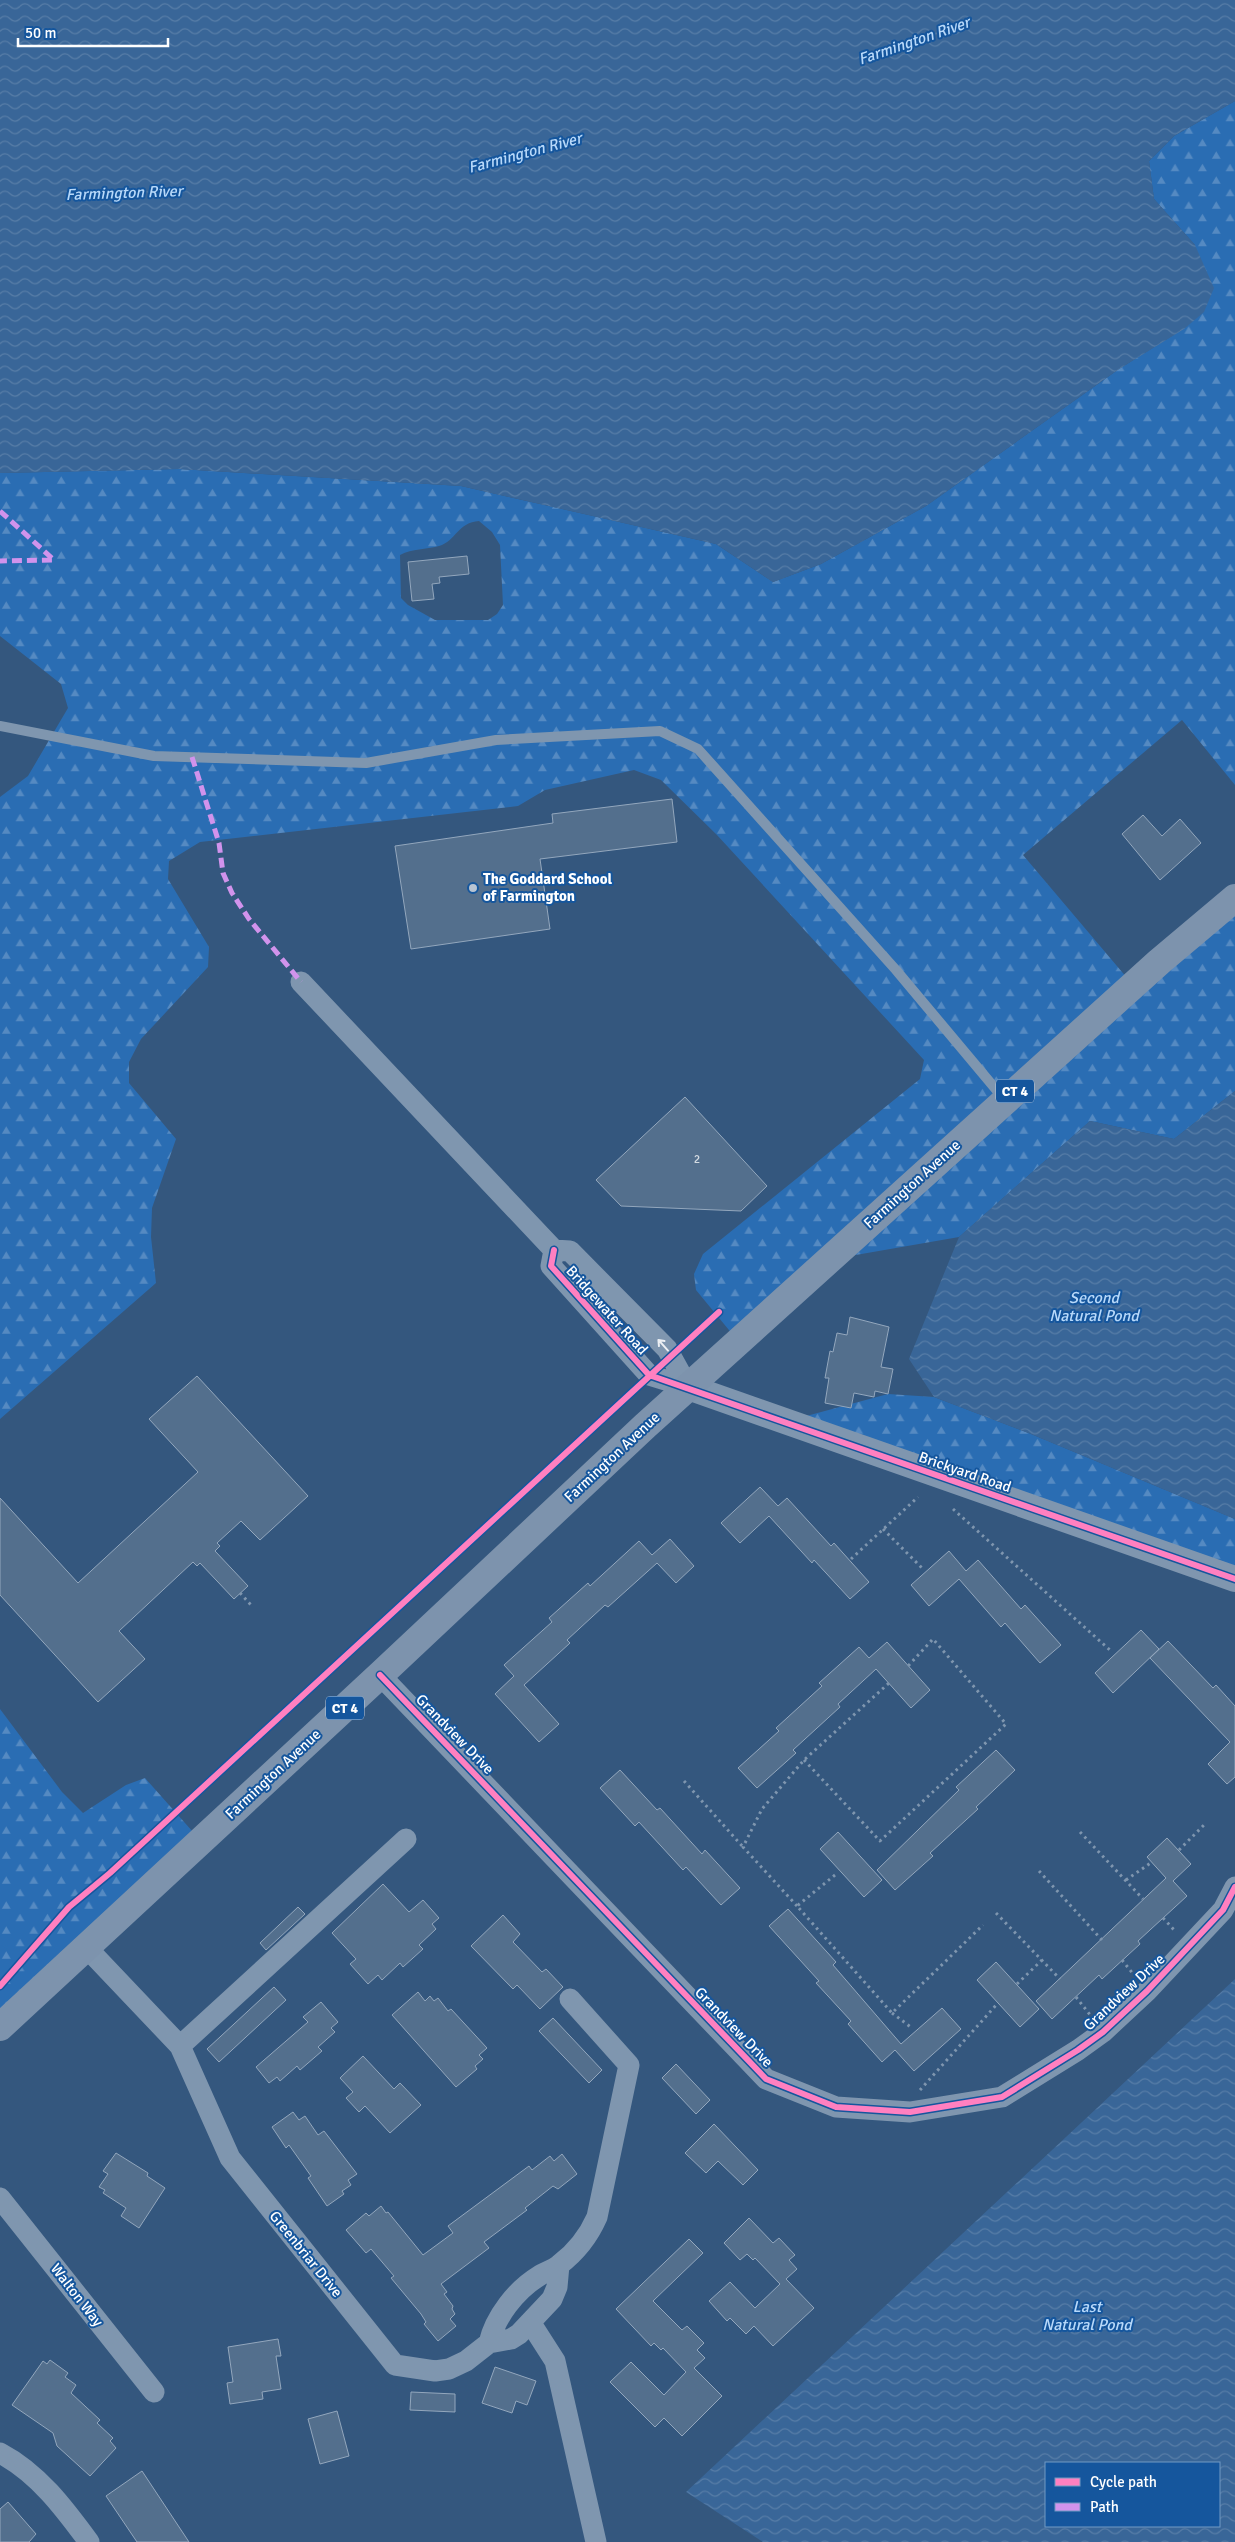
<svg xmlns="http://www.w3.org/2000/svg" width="1235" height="2542" viewBox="0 0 1235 2542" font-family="Signika,sans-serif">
<defs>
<pattern id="forest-firs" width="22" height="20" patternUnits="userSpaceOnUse" patternTransform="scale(1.25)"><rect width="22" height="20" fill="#2a6db3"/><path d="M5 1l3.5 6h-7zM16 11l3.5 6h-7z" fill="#558ac2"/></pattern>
<pattern id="water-waves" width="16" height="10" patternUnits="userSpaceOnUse" patternTransform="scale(1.25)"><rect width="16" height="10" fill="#396698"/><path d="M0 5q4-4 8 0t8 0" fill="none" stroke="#577da7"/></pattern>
</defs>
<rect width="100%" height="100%" fill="#34577e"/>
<path fill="url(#forest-firs)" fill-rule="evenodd" d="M1235 101V785L1182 720 1023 855 1133 985 1235 898V1091L1174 1139 1090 1121 959 1237 827 1260 738 1341 696 1290 694 1274 703 1254 920 1079 924 1060 717 835 661 780 634 770 545 790 518 806 200 842 169 861 168 879 209 947 208 967 141 1039 129 1062V1083L176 1139 152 1208 151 1237 156 1283 0 1419V797L28 776 68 708 61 684 0 636V473L179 469 461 486 716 544 773 582 821 564 926 506 1119 369 1183 329 1195 245 1154 199 1149 161 1174 136ZM479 521 492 532 500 545 503 605 497 614 488 620H435L408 605 401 598 400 555C413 548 425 550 439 546 456 541 458 522 479 521Z
M888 1394 934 1397 1031 1434 1235 1519V1579L784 1422Z
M0 1709 62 1792 83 1813 126 1785 145 1778 201 1841 0 2027Z"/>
<path fill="url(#water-waves)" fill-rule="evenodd" d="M0 0H1235V101L1174 136 1149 161 1154 199 1195 245 1214 288 1204 312 1184 329 1119 369 926 506 821 564 773 582 716 544 461 486 179 469 0 473Z
M1235 1091V1519L1031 1434 934 1397 909 1359 959 1237 1090 1121 1174 1139Z
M1235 1979V2542H763L686 2492ZM1046 2463H1219V2526H1046Z"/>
<path fill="#536f8d" stroke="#93a7bd" d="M467 556 469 574 439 577 440 583 432 584 434 599 412 601 408 562Z
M672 799 677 842 540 859 550 929 411 949 395 846 553 823 552 814Z
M1143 815 1162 836 1180 819 1201 843 1160 880 1122 834Z
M685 1097 767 1186 741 1211 621 1206 596 1180Z
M850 1317 889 1327 881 1367 893 1369 888 1394 875 1391 874 1397 854 1393 851 1408 825 1403 829 1378H825L830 1351 833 1352 837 1333 847 1335Z
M197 1376 308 1496 260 1540 241 1521 217 1543 220 1546 215 1551 248 1586 234 1599 200 1563 197 1566 193 1562 119 1631 145 1659 98 1702 0 1595V1498L78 1583 198 1472 149 1419Z
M760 1487 778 1506 787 1498 831 1546 834 1543 869 1582 850 1599 814 1560 812 1563 769 1516 740 1543 721 1523Z
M670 1539 694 1566 676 1583 657 1563 608 1607 605 1605 567 1640 570 1643 524 1685 559 1724 539 1742 495 1694 514 1676 504 1665 552 1622 549 1618 588 1583 590 1586 639 1541 652 1555Z
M949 1551 966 1571 978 1560 1021 1609 1025 1605 1061 1645 1040 1663 1005 1623 1001 1627 959 1579 929 1606 911 1585Z
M1141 1630 1159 1649 1113 1693 1095 1673Z
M1168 1641 1213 1688 1216 1685 1235 1706V1777L1227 1784 1208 1764 1230 1742 1150 1658Z
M887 1642 930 1690 911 1708 876 1669 838 1704 840 1707 793 1750 796 1753 757 1788 738 1768 779 1731 776 1728 822 1686 819 1683 859 1647 869 1658Z
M996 1750 1015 1770 976 1807 978 1809 930 1853 933 1856 895 1890 877 1870 959 1790 956 1787Z
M620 1770 657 1810 660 1808 702 1854 705 1850 740 1888 721 1905 686 1867 683 1870 639 1822 635 1826 600 1788Z
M838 1832 882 1880 864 1897 820 1849Z
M1167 1838 1191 1864 1173 1881 1187 1896 1138 1941 1140 1944 1102 1979 1099 1975 1052 2019 1036 2001 1166 1878 1147 1857Z
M383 1884 409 1912 423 1900 439 1918 432 1924 436 1929 419 1945 423 1949 403 1967 400 1963 382 1980 378 1975 368 1984 350 1964 356 1959 332 1933Z
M298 1907 305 1914 266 1950 260 1943Z
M788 1909 836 1962 833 1965 901 2044 942 2008 961 2029 914 2071 895 2050 882 2062 848 2024 851 2021 816 1983 819 1981 769 1926Z
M503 1915 520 1934 513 1942 542 1972 546 1969 563 1987 540 2009 517 1985 513 1989 471 1946Z
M996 1962 1039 2009 1020 2027 977 1980Z
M274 1987 286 2000 219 2062 207 2049Z
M418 1992 425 2001 430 1996 434 2001 438 1998 448 2011 451 2009 487 2048 479 2055 483 2059 475 2066 477 2069 456 2087 392 2015Z
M321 2002 338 2022 331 2028 335 2032 318 2047 322 2051 300 2070 297 2066 280 2081 277 2077 269 2083 256 2067 308 2022 303 2017Z
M553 2018 602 2070 589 2083 539 2031Z
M363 2056 394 2089 400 2083 421 2105 390 2133 365 2106 359 2112 346 2098 353 2092 340 2078Z
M676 2064 710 2100 696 2114 662 2078Z
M293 2112 299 2120 305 2116 318 2135 324 2131 357 2174 348 2180 351 2185 342 2191 344 2194 327 2206 308 2178 311 2176 289 2145 286 2148 272 2127Z
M714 2124 758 2170 743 2185 718 2161 706 2173 685 2153Z
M116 2153 148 2173 147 2176 165 2188 139 2228 121 2216 126 2208 103 2193 105 2190 99 2187 108 2174 103 2171Z
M562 2154 577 2174 558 2189 553 2186 525 2208 527 2210 484 2242 489 2248 441 2284 447 2292 444 2294 453 2306 452 2309 455 2314 450 2319 456 2326 438 2341 424 2324 426 2322 421 2314 391 2278 394 2276 371 2249 366 2253 346 2230 366 2213 369 2216 381 2206 386 2213 388 2212 423 2255 453 2233 448 2226 529 2166 532 2170 550 2156 554 2161Z
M749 2218 773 2243 779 2238 795 2255 789 2260 797 2269 786 2279 814 2308 773 2346 754 2326 746 2334 730 2318 727 2321 709 2301 730 2282 755 2308 780 2284 755 2258 753 2260 747 2254 740 2260 724 2243Z
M689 2239 703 2253 653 2301 682 2330 687 2326 704 2343 697 2350 705 2358 694 2368 722 2396 682 2436 664 2418 655 2427 610 2382 631 2362 664 2395 686 2372 663 2348 661 2350 654 2343 651 2346 616 2309Z
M278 2339 281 2356H276L281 2389 262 2392 263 2399 230 2404 227 2383 233 2382 228 2347Z
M50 2360 68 2373 65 2377 76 2385 71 2393 100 2420 97 2423 113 2438 110 2441 116 2448 90 2476 57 2446 53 2433 12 2405 43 2361 47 2364Z
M495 2367 536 2381 527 2405 516 2401 512 2413 482 2403Z
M411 2392 455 2394V2412L410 2410Z
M337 2411 349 2456 320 2464 308 2419Z
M142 2471 189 2542H137L106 2496Z
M8 2502 36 2534 29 2542H0V2509Z"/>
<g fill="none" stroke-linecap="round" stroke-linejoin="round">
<path stroke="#7f96af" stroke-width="3" stroke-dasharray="2.5 4" stroke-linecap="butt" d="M953 1509 1111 1651
M883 1529 923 1569
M851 1559 918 1497
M240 1593 251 1605
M804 1760 880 1841 1006 1724 933 1639 908 1666
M684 1781 743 1847
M1080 1832 1143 1899
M1179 1850 1205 1824
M1039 1871 1102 1940
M835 1875 797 1906 892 2013 983 1925
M1126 1880 1152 1862
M797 1906 743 1847 762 1809 804 1760 889 1683
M996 1913 1060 1979
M1163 1918 1176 1932
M1122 1960 1134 1975
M1017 1984 1042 1960
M1076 1997 1091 2016
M892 2013 912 2028
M920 2090 998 2003"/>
<path stroke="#7f96af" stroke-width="10" d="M0 726 154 756 366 763 496 740 660 731 698 749 896 970 1004 1099"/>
<path stroke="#7f96af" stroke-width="21" d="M301 982 554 1250 570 1251 667 1349 688 1387
M554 1250 551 1266 649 1375 688 1387
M380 1675 766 2079 836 2107 910 2112 1002 2097 1078 2050 1103 2032 1147 1991 1223 1910 1235 1887
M86 1947 180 2046 230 2158 395 2365 435 2371 449 2369 466 2361 489 2343 511 2339 519 2334 552 2299 557 2287 559 2265
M180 2046 406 1839
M0 2198 154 2392
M530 2322 555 2361 596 2542
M489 2343C495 2317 516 2290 539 2276 545 2272 553 2270 559 2265 575 2253 589 2235 597 2217L629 2065 570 1999
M0 2453C38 2473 64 2508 89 2542"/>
<path stroke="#7f96af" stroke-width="26" d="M688 1387 1235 1579"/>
<path stroke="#7d93ad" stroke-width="28" d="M0 2027 380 1675 645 1426 1159 962 1235 898"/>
<path stroke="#d193ec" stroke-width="5" stroke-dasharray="10 5" stroke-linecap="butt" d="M0 511 54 560 0 561
M192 757 219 843 223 873 232 893 249 919 301 982"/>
<g stroke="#15569d" stroke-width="9">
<path id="cycleway" d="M554 1250 551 1266 649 1375 1235 1579
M380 1675 766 2079 836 2107 910 2112 1002 2097 1078 2050 1103 2032 1147 1991 1223 1910 1235 1887
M0 1986 69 1907 110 1873 719 1312"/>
</g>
<use href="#cycleway" stroke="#ff80c0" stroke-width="6"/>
</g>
<defs><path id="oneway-shaft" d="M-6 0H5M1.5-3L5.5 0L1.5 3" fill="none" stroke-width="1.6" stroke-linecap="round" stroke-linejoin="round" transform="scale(1.25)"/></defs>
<use stroke="#eceff3" href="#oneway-shaft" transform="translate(663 1345) rotate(-132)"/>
<circle fill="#b8c4d2" stroke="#15569d" stroke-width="2" cx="473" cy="888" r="5"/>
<g text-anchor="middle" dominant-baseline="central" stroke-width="4" stroke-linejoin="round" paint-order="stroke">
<g font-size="12" fill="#d4dbe2">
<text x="697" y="1159">2</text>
</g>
<g fill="#15569d" stroke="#b9cce2" stroke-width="1">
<rect x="996" y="1079.5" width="38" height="23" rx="4"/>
<rect x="326" y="1696.5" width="38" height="23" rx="4"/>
</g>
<g font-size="14" font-weight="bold" fill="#fff">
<text x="1015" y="1091">CT 4</text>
<text x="345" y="1708">CT 4</text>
</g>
<g font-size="15" font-weight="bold" fill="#fff" stroke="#15569d" text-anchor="start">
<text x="483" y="879">The Goddard School<tspan x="483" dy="17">of Farmington</tspan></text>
</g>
<g font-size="15" fill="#fff" stroke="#15569d">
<text transform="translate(912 1184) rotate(-42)">Farmington Avenue</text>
<text transform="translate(607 1310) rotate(48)">Bridgewater Road</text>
<text transform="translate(612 1457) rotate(-43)">Farmington Avenue</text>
<text transform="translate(965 1472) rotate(19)">Brickyard Road</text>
<text transform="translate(455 1734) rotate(46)">Grandview Drive</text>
<text transform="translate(273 1774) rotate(-43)">Farmington Avenue</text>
<text transform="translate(1124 1992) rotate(-43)">Grandview Drive</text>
<text transform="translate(734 2027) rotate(46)">Grandview Drive</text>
<text transform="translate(306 2254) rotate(51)">Greenbriar Drive</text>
<text transform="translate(77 2295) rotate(52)">Walton Way</text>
</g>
<g font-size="16" font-style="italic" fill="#b8d9fa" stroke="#15569d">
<text transform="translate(914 41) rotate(-19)">Farmington River</text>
<text transform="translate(525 153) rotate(-15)">Farmington River</text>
<text transform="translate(124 193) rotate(-2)">Farmington River</text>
<text x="1094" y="1298">Second<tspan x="1094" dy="18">Natural Pond</tspan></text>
<text x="1087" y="2307">Last<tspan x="1087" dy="18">Natural Pond</tspan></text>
</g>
</g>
<rect x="1045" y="2462" width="175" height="65" fill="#15569d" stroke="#739ac4"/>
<rect x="1055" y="2478" width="25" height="8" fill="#ff80c0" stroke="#739ac4"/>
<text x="1090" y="2487" font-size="15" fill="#ffffff">Cycle path</text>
<rect x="1055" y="2503" width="25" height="8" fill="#d193ec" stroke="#739ac4"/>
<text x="1090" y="2512" font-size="15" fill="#ffffff">Path</text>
<path d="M18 38v8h150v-8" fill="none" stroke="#ffffff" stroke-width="2.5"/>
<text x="25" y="38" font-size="15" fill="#ffffff" stroke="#15569d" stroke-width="4" paint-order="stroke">50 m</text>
</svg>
